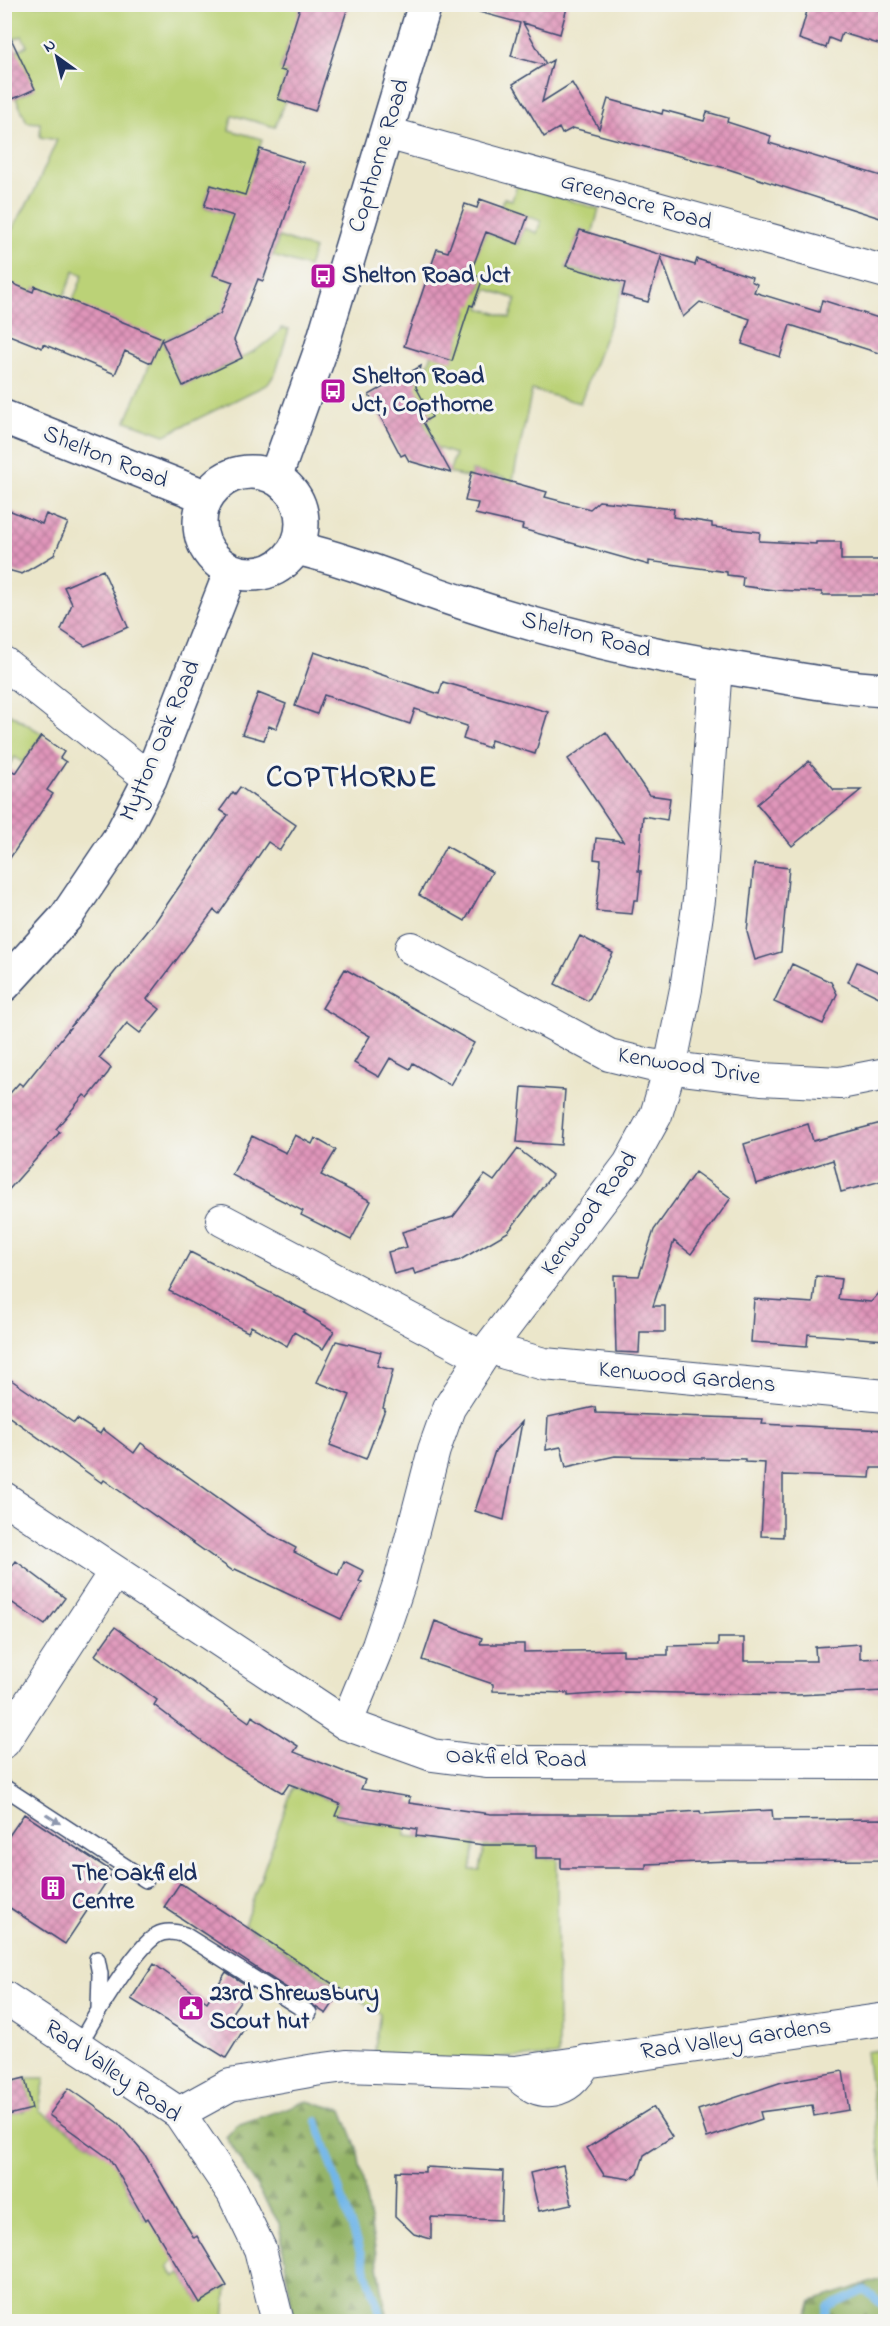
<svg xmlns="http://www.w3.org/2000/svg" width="890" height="2326" viewBox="0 0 890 2326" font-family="'Indie Flower',sans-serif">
<defs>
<pattern id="forest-firs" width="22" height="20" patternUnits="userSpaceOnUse" patternTransform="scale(1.5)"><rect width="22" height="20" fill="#94b468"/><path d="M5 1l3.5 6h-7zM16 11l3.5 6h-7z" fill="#789359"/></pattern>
<pattern id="building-cross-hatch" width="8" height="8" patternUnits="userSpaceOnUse" patternTransform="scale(1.5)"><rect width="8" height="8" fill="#e095ba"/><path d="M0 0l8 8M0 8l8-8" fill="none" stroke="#b57a9a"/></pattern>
</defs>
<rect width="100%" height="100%" fill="#f6f6f2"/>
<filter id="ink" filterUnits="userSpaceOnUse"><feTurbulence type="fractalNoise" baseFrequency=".0167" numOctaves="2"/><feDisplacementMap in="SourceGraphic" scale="12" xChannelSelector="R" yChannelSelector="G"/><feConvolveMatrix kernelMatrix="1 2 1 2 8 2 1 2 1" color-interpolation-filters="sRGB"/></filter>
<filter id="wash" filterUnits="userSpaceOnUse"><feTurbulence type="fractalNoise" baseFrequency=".008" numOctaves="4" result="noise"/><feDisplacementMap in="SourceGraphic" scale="24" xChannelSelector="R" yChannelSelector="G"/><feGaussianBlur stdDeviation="1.35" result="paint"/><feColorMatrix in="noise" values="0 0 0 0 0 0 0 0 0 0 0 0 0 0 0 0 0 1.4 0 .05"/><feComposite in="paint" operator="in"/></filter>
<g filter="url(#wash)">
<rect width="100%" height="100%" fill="#ebe6ca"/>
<path fill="url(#forest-firs)" stroke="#587263" stroke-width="1.5" d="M307 2101 342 2110 357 2148 388 2321H294L279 2223 226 2137 237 2125Z
M885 2278V2321L877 2319 868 2322 806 2321 812 2301Z"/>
<path fill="#bbd277" stroke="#6b806a" stroke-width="1.5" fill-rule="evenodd" d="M288 4 306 10 289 43 280 69 287 72 278 99 285 101 275 127 232 115 229 130 262 139 252 173 259 176 250 203 235 192 211 185 204 207 234 216 213 274 235 282 221 313 205 320 209 329 182 341 178 333 162 341 183 386C206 375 270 349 281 328L289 329 276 372 268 384 165 435 126 421 159 342 71 305 83 275 74 271 63 298 35 287 29 300 5 280V241L33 194 57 140 40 137V123L27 122 16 98 34 89 5 56 27 46 22 36 5 43V5Z
M517 185 599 209 592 235 580 230 566 268 625 283 580 403 532 390 512 484 505 482V478L472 471 470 478 449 473 455 454 437 448 423 422 432 417 424 403 415 408 398 376 417 381 422 363 428 365 432 354 452 360 468 311 439 301 445 282 478 293 483 279 469 274 486 232 518 244 524 228 537 233 541 221 501 207 504 198 512 200ZM487 289 516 299 510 318 480 308Z
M279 237 314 249 308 267 273 256Z
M5 711 43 734 23 763 15 757 5 770Z
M293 1787 340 1804 335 1816C357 1825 381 1823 405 1827V1836L475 1843 471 1870H480L484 1847 536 1845V1858H557L558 2056 373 2062 380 2013 244 1925Z
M885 2049H886L885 2194 866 2052Z
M25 2078H45L39 2110 95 2148 99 2144 128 2136 145 2155 117 2171 145 2220 152 2216 168 2245 191 2232 194 2238 168 2266 175 2277 181 2273 199 2302 227 2286 224 2321H5L4 2116 25 2111V2107L31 2105Z"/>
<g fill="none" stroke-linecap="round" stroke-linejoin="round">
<path stroke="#71b6e8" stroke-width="8" d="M317 2121 383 2322
M824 2322 828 2307 865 2290 886 2308"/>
</g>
<g id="blocks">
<path fill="url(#building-cross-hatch)" d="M301 4H349L315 111 278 99 287 72 280 70Z
M480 4H568L560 34 523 23 546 64 553 60 542 102 572 83 599 129 608 99 662 114 663 110 704 121 707 112 728 118 727 122 771 136 769 143 885 177V200L880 218 725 168 573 128 562 134 559 128 544 137 513 84 544 65 511 56 520 23 479 12Z
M809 4H863L885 12V46L842 33 839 42 829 38 826 48 799 39Z
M4 24 35 89 4 103Z
M260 149 304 163 263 281 258 279 234 340 242 358 183 386 162 341 220 314 233 282 213 275 234 216 204 207 211 185 245 195Z
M480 199 528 216 518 244 486 232 470 274 483 278 473 306 470 305 452 361 404 346 437 249 448 252 465 204 477 208Z
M580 230 695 265 697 259 752 277 751 281 757 284 754 292 819 312 822 300 885 320V355L790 325 780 357 742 344 750 319 700 302 683 317 661 257 648 302 622 295 625 283 566 266Z
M4 280 33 292 35 286 162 338 151 363 125 351 115 374 43 344 42 348 4 333Z
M421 366 416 387 432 417 423 422 451 473 409 461 405 454 401 456 369 395Z
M472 471 547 492 545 497 590 509 599 501 674 509 673 517 712 523V527L760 532 759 541 816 544V542H841V560H885V595H822V592L774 590 742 586 743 577 727 575V572L649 561V565L522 529 523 525 475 514 478 503 465 501Z
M4 508 42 524 46 514 68 523 54 555 22 574 4 569Z
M103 570 128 627 85 646 61 630 72 604 64 587Z
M314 652 439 694 443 682 548 712 535 754 491 740 489 748 463 739 467 726 415 709 410 724 324 695 317 714 295 706Z
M258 693 286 704 276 729 269 726 264 740 242 734Z
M606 732 649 795 670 798 667 820 643 816 638 871H641L638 900H634L632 914 596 911 601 860 594 859 596 838 623 841 568 759Z
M41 736 64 752 60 758 66 762 47 790 53 794 4 867V766L16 773Z
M809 761 834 790H861L792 846 757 804Z
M240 787 296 825 280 850 268 842 219 914 214 910 147 999 160 1009 140 1033 127 1023 99 1058 111 1068 108 1073 88 1098 84 1095 56 1129 60 1132 4 1195V1100L19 1083 23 1086 155 922 228 815 220 810 233 792 235 794Z
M446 846 492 872 465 921 419 895Z
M754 864 789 868 781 952 755 960 747 932Z
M580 936 613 953 588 1001 555 984Z
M857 962 885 975V1000L848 982Z
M792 964 831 982 837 994 823 1024 774 1002Z
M345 969 474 1043 450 1085 413 1063 410 1069 390 1058 379 1077 354 1063 370 1036 322 1008Z
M522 1087 565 1090 561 1145 517 1142Z
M885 1122V1180L841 1192 833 1160 756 1184 744 1144 808 1124 813 1141Z
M295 1135 312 1144 315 1138 336 1150 321 1175 371 1201 351 1240 301 1215 303 1211 232 1175 252 1136 286 1153Z
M518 1149 552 1175 508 1232 460 1260 415 1274 413 1269 394 1274 388 1252 407 1247 402 1232 453 1217 485 1175 494 1181Z
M695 1172 731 1198 691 1254 674 1241 653 1306H665V1332H640L639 1353 616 1352 614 1275 639 1276 654 1230Z
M190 1252 306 1311 304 1313 334 1331 323 1349 294 1332 287 1346 251 1326 248 1332 169 1291Z
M816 1276 841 1279 838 1299 871 1302 885 1287V1340L808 1334 807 1346 751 1342 754 1299 813 1303Z
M336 1341 381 1352 377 1366 393 1370 383 1408 385 1409 366 1459 330 1445 350 1395 317 1382Z
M4 1375 74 1423 77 1419 100 1434 103 1429 134 1453 141 1443 268 1533 296 1548 294 1552 338 1575 344 1561 364 1571 359 1581 362 1582 341 1619 235 1569 233 1571 104 1480 102 1483 4 1413Z
M595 1407 596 1413 763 1419 762 1424 885 1430V1468H871L870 1478 783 1475V1537L761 1536 765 1463 745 1462V1459L615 1456 566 1467 561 1447 546 1450 548 1417Z
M522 1422 504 1520 475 1511 495 1451Z
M16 1561 65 1598 45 1625 4 1597V1577Z
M435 1621 482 1638 480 1644H524V1652L623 1650V1655H668V1646L718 1645V1638H744V1661H816L815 1647 860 1644V1659L885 1658V1691L797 1695 623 1692 568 1696V1693L493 1691V1684L422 1660Z
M115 1627 249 1722 252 1716 298 1746 294 1752 365 1780 361 1789 410 1797 409 1803 491 1814H654L700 1811 701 1814 772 1810 773 1820 885 1819V1860L730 1861 646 1864V1868H561V1858H536V1845H484L416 1836 417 1829 335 1816 340 1804 289 1784 283 1793 225 1759 154 1705 157 1700 95 1655Z
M24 1814 113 1872 65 1944 4 1904V1843Z
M180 1883 342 1990 326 2014 164 1907Z
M154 1964 207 2002 226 1972 250 1987 231 2014 247 2024 226 2058 131 1999Z
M843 2071 849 2110 814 2116 812 2105 760 2112 762 2119 707 2138 698 2110 782 2082Z
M25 2078 32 2109 4 2116V2083Z
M69 2088 118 2123 145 2155 183 2220 194 2238 197 2236 227 2286 199 2303 148 2218 145 2220 110 2159 49 2115Z
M653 2107 672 2137 644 2155 638 2174 630 2179 604 2175 587 2148Z
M563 2165 572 2204 539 2211 530 2173Z
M425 2167 503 2171 501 2220 431 2217V2239L414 2234 395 2216 396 2171 425 2172Z"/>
</g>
</g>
<g filter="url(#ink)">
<use href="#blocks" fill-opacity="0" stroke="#3a4a6e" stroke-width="1.5"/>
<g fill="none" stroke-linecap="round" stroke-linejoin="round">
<g stroke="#3a4a6e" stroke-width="18">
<path id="lane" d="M4 1787 146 1880
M97 1959 100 1974 99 2008
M79 2046C91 2022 135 1948 157 1935 166 1930 176 1932 185 1935L309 2013"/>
</g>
<g stroke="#3a4a6e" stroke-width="34">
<path id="street" d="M387 133 886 272
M4 663 150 779
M411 948 609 1055 650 1065 761 1079 840 1083 886 1074
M222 1220 482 1357
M492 1344 505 1353 544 1364 886 1396
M4 1498 346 1724 432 1755 486 1762 886 1763
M346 1724 378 1646 400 1581 434 1450 449 1408 482 1357 629 1164 656 1115 670 1068 686 989 699 900 716 666
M4 1742 114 1573
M4 1997 179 2113 233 2193 260 2249 278 2322
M515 2072C540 2101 569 2094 586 2061
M179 2113 230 2085 315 2070 346 2066 515 2072 886 2019"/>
</g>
<g stroke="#3a4a6e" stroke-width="36">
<path id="secondary" d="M4 417 207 497
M200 523a51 51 0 1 1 102 0a51 51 0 1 1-102 0Z
M275 478 319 355 425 4
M296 548C354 561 407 585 464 603 560 635 659 657 760 673 802 680 843 688 886 690
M4 985 66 917 120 837 150 779 231 571"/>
</g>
<use href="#lane" stroke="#fff" stroke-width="15"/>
<use href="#street" stroke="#fff" stroke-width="32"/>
<use href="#secondary" stroke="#fff" stroke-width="33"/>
</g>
<defs><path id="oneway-solid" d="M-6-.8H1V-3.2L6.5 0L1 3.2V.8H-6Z" transform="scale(1.5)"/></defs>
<use fill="#8d97ae" href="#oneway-solid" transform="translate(53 1819) rotate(33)"/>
</g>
<defs>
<g id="bus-square" transform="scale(1.35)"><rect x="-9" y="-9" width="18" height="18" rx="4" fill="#b5179e" stroke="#f6f6f2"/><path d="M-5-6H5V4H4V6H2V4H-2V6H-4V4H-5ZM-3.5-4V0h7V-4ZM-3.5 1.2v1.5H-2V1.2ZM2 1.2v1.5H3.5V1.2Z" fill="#fff"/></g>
<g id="building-square" transform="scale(1.35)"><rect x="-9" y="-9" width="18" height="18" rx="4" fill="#b5179e" stroke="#f6f6f2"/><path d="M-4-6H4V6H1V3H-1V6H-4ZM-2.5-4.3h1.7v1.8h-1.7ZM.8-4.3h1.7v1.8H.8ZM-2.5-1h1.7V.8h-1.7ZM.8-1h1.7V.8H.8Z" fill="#fff"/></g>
<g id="civic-square" transform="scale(1.35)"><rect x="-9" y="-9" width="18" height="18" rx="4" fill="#b5179e" stroke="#f6f6f2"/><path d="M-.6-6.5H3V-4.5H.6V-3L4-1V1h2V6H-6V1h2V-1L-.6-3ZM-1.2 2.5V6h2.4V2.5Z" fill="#fff"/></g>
</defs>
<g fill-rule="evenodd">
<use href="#bus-square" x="323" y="276"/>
<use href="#bus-square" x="333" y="391"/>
<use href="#building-square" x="53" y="1888"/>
<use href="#civic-square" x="191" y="2008"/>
</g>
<g text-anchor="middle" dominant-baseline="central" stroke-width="6" stroke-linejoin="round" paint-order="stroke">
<g font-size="24" fill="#1b2f5e" stroke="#f6f6f2">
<text transform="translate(380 156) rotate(-73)">Copthorne Road</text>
<text transform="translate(636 203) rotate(16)">Greenacre Road</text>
<text transform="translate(105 458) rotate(22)">Shelton Road</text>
<text transform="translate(586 636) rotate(14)">Shelton Road</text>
<text transform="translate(161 741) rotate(-67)">Mytton Oak Road</text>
<text transform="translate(689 1067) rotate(9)">Kenwood Drive</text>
<text transform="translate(590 1214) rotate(-54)">Kenwood Road</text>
<text transform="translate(687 1378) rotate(5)">Kenwood Gardens</text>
<text transform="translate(516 1759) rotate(2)">Oakfield Road</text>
<text transform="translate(736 2040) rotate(-8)">Rad Valley Gardens</text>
<text transform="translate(112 2072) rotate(35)">Rad Valley Road</text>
</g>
<g font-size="24" font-weight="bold" fill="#1b2f5e" stroke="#f6f6f2" text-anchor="start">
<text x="342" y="276">Shelton Road Jct</text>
<text x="352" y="377">Shelton Road<tspan x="352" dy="28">Jct, Copthorne</tspan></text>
<text x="72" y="1874">The Oakfield<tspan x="72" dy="28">Centre</tspan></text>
<text x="210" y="1994">23rd Shrewsbury<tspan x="210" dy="28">Scout hut</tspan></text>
</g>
<g font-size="30" font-weight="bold" letter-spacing="1.5" fill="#1b2f5e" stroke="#f6f6f2">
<text x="352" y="779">COPTHORNE</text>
</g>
</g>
<rect width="890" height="2326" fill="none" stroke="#f6f6f2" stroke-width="24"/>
<g transform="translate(57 57) rotate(326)" stroke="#f6f6f2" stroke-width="4.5" paint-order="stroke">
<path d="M0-4.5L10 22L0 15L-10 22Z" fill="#1b2f5e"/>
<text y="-9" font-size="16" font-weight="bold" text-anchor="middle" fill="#1b2f5e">N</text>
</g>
</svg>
